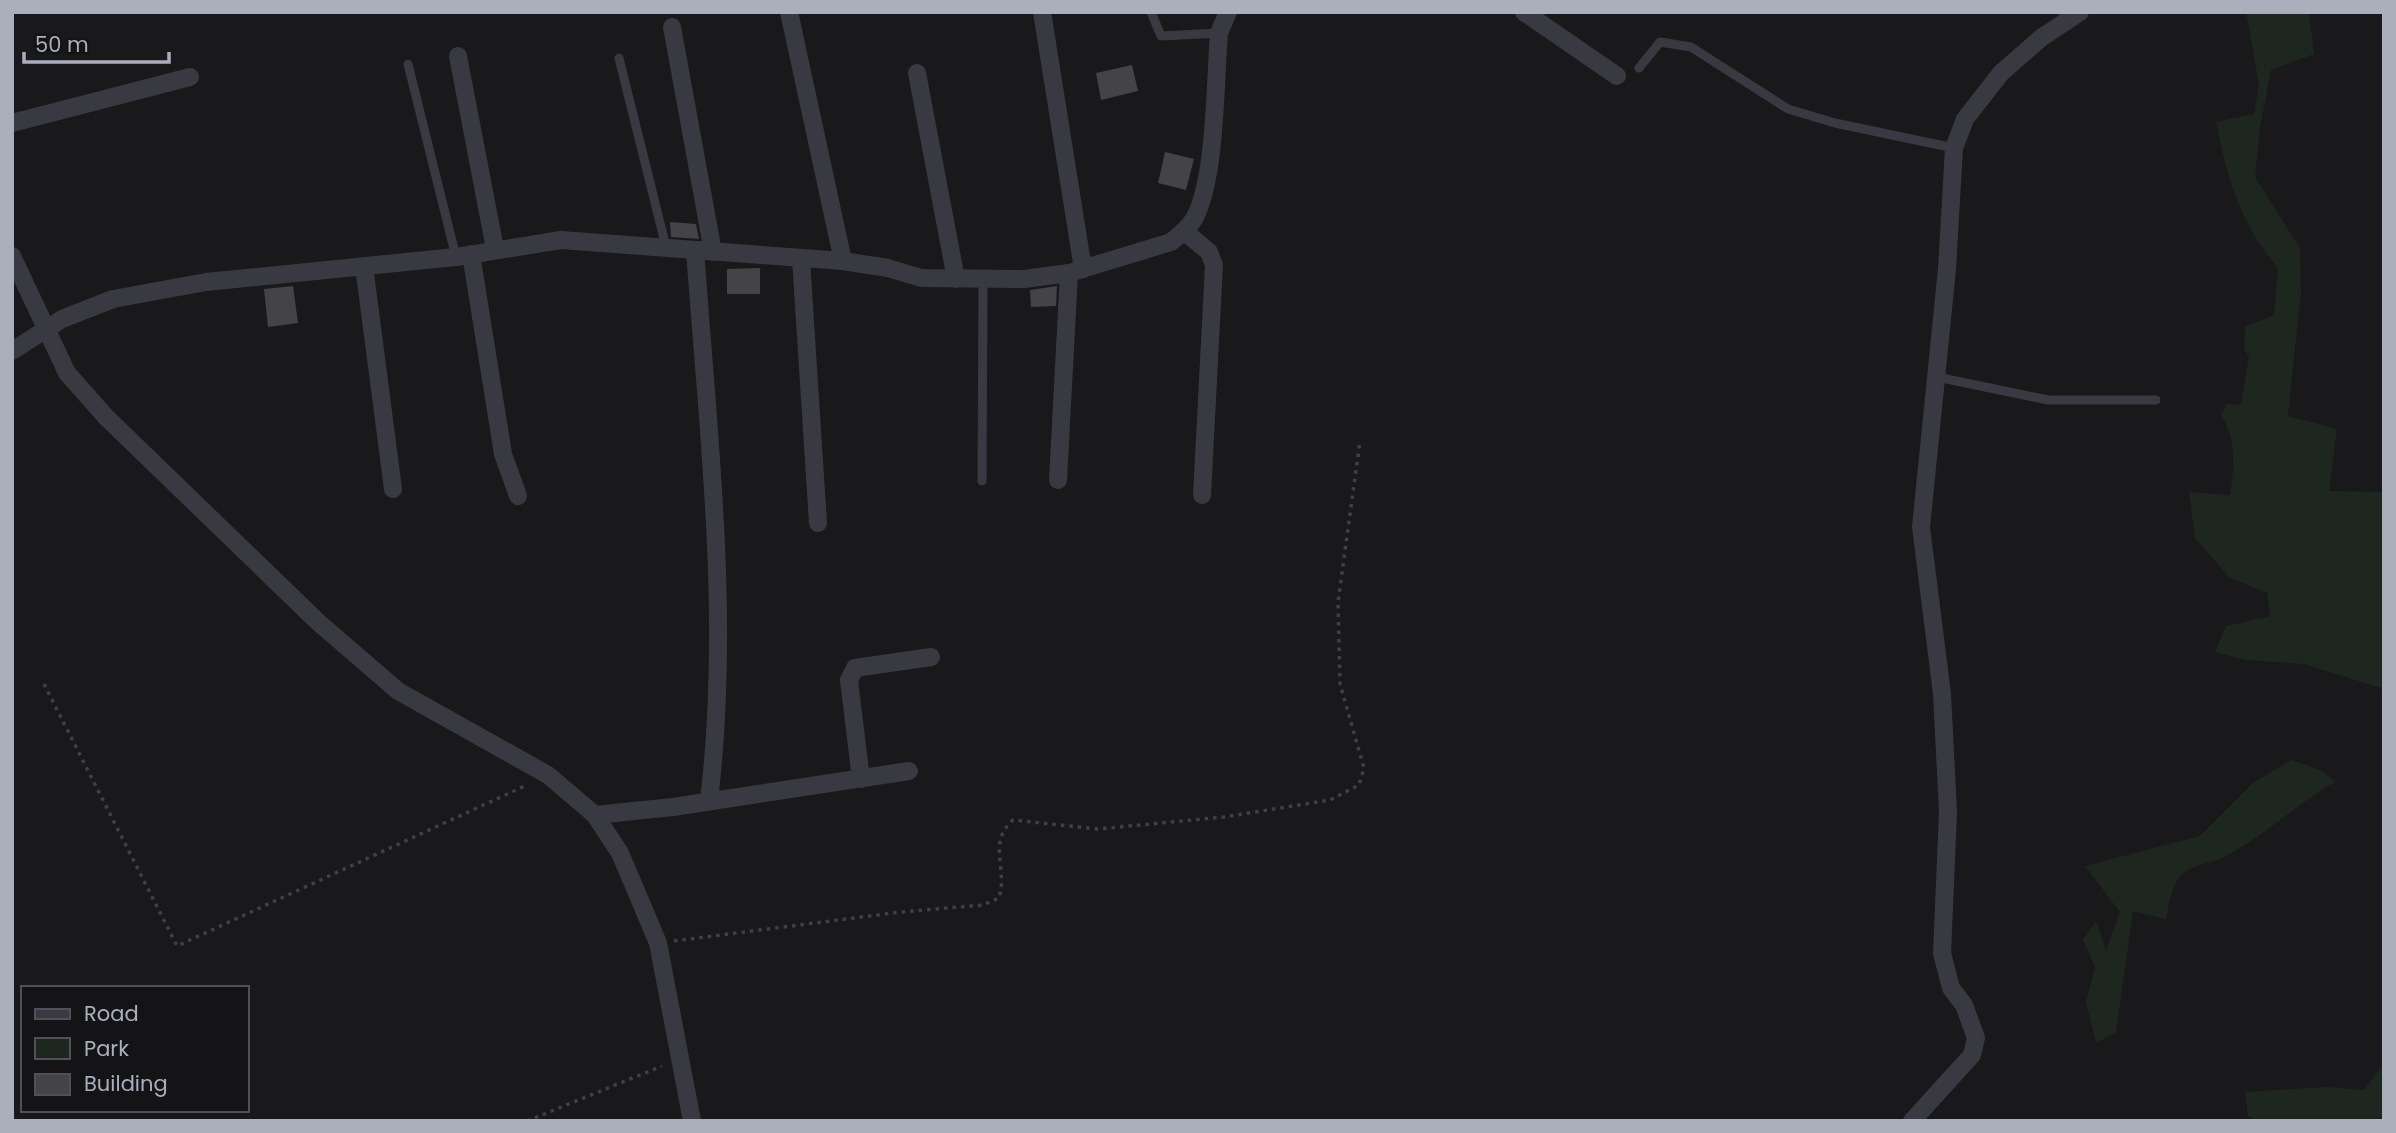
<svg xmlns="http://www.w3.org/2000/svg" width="2396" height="1133" viewBox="0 0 2396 1133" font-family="Poppins,sans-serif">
<rect width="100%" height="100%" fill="#19181b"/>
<path fill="#1e271f" d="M2246 12H2309L2314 54 2271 70 2260 128 2255 177 2300 248 2301 291 2288 416 2337 429 2329 491 2384 492V689L2304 664 2247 660 2215 652 2226 626 2270 616 2267 593 2229 577 2195 538 2189 492 2230 495C2234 466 2237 441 2221 415L2227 404 2241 405 2249 356 2244 350 2245 327 2274 315 2278 268C2239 222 2228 180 2216 122L2254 114 2259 84Z
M2292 760 2321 770 2335 782C2294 805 2265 837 2222 858 2207 865 2192 863 2179 878 2171 886 2169 907 2166 919L2133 911 2116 1032 2096 1043 2086 1002 2095 967 2083 940 2096 921 2106 950 2120 912 2085 866 2200 836 2254 782Z
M2384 1064V1114L2376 1121H2258L2248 1116 2245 1092 2326 1087 2364 1090Z"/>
<path fill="#434348" d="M1132 65 1138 91 1101 100 1096 73Z
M1165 152 1194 159 1186 190 1158 183Z
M670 222 696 224 699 239 671 237Z
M760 268V294H727V269Z
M293 286 298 323 268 327 264 289Z
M1057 286 1056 306 1031 307 1030 290Z"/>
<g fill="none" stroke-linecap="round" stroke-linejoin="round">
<path stroke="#3f4148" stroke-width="3.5" stroke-dasharray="3.5 5" stroke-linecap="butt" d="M44 684 177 946 527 785
M674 941 901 912 983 905 999 898C1008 868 987 843 1013 820L1098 829 1224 817 1330 800 1359 785 1364 768 1340 684 1338 602 1360 441
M527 1121 662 1066"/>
<path stroke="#393a41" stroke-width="9" d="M1151 12 1161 36 1219 33
M619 58 666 247
M408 64 456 257
M1639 68 1660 42 1691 47 1788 109 1835 123 1954 148
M1937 377 2048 400H2156
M982 481 983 280"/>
<path stroke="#393a41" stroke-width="18" d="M789 12 843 261
M1042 12 1083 269
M1524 12 1617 76
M672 27 713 252
M458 56 495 249
M917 73 956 279
M12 123 190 77
M1185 232 1209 252 1214 265 1202 495
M695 250C708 433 731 617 709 800
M471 254 503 454 518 496
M12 256 67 373 106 417 318 622 398 691 548 775 595 815 620 853 658 943 692 1121
M801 259 818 523
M364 266 393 489
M12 351 62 319 113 299 206 282 456 257 561 240 843 261 888 268 921 278 1024 279 1069 273 1171 242C1180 235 1188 229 1194 219 1216 180 1215 81 1219 33L1228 12
M1058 480 1069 273
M861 779 849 680 855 668 931 657
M595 815 673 807 909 771
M1912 1121 1972 1055 1976 1038 1964 1005 1951 988 1942 953 1948 812 1942 694 1921 527 1947 269 1954 148 1965 119 2001 73 2041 38 2080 12"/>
</g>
<rect width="2396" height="1133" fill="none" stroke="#aaafbc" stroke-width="28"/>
<rect x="21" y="986" width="228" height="126" fill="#141316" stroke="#505158" stroke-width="2"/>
<rect x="35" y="1009" width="35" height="10" fill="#393a41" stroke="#505158" stroke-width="2"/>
<text x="84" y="1021" font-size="21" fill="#aaafbc">Road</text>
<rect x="35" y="1038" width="35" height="21" fill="#1e271f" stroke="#505158" stroke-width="2"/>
<text x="84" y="1056" font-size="21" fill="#aaafbc">Park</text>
<rect x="35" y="1074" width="35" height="21" fill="#434348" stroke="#505158" stroke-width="2"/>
<text x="84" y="1091" font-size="21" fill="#aaafbc">Building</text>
<path d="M24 52v10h145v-10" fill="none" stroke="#aaafbc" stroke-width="3.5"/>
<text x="35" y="52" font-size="21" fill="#aaafbc" stroke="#141316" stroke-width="5" paint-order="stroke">50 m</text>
</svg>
